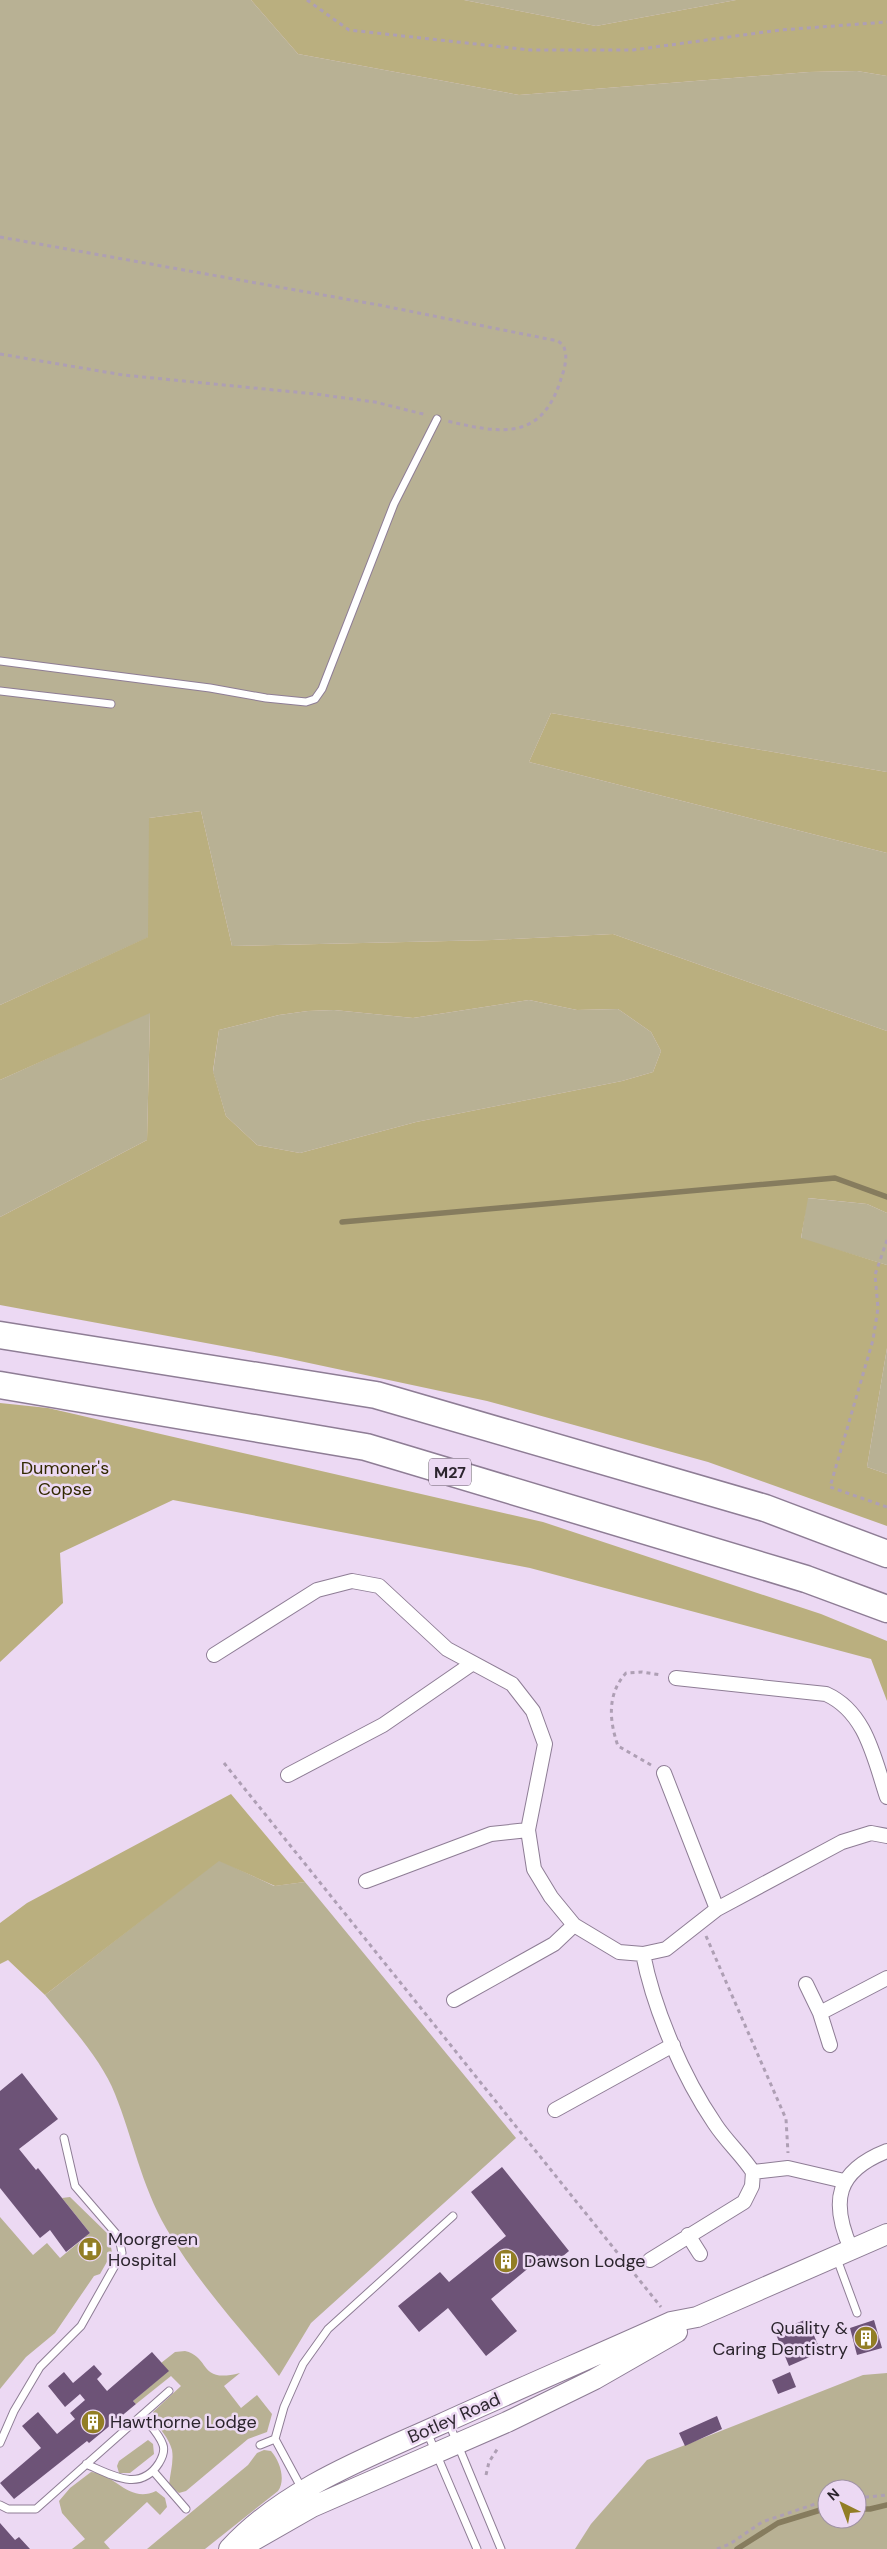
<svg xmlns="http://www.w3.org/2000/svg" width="887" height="2549" viewBox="0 0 887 2549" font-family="'DM Sans',sans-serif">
<rect width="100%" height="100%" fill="#ecd9f3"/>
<path fill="#b8b194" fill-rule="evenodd" d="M0 0H251L298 54 519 95 809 72 857 71 887 76V772L551 713 529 762 887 853V1031L613 934 492 940 232 946 201 811 149 818V937L0 1005Z
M464 0H736L596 26Z
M529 1000 577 1010 618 1009 651 1032 661 1051 653 1072 622 1081 416 1122 300 1153 257 1145 226 1116 213 1072 219 1030 279 1015 308 1011 334 1010 413 1018Z
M150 1012 147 1140 0 1217V1080Z
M807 1198 867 1204 887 1213V1265L801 1239Z
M887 1348V1474L867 1467Z
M219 1860 274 1886 305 1882 516 2138 311 2323 279 2376C240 2328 197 2282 166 2228 141 2184 133 2139 115 2094 102 2060 68 2023 45 1995Z
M70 2197 109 2235 112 2253 100 2274 94 2276 55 2333 26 2357 0 2389V2217L33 2255 47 2243 60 2258 90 2233 62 2198Z
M185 2351C211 2357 198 2384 240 2373L224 2386 241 2408 257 2395 272 2414 267 2432 248 2439 186 2491 179 2493 169 2485C170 2474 174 2461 172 2450 169 2436 154 2425 153 2412L181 2386 171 2376 136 2404 133 2401 168 2371 161 2363 175 2352Z
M887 2373V2549H575L591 2524 647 2460 863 2375ZM827 2489H857V2519H827Z
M148 2440 153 2444 154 2454 130 2473H119L117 2466 119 2461Z
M264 2450 271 2451C280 2461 286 2480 278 2491L205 2549H147L248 2465 257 2453Z
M91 2472C116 2474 129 2504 156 2491L165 2498 167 2507 160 2515 147 2502 104 2542 110 2549H72L85 2539 62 2513 59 2501 70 2488Z"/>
<path fill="#baaf7f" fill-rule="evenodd" d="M251 0H464L596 26 736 0H887V76L857 71 809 72 519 95 298 54Z
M551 713 887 772V853L529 762Z
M201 811 232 946 492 940 613 934 887 1031V1213L867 1204 808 1198 801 1238 887 1265V1348L867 1467 887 1474V1526L708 1462 487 1401 281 1357 0 1305V1217L147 1140 150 1013 0 1080V1005L148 937 149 818ZM529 1000 577 1010 618 1009 651 1032 661 1051 653 1072 622 1081 416 1122 300 1153 257 1145 226 1116 213 1071 219 1030 279 1015 308 1011 334 1010 413 1018Z
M0 1403 48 1408 543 1522 821 1614 887 1641V1701L871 1659 530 1568 173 1500 60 1553 63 1603 0 1662Z
M231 1794 305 1882 275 1886 219 1861 45 1995 8 1960 0 1964V1923L27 1903Z"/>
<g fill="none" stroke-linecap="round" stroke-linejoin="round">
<path stroke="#867c5e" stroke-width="5.5" d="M342 1222 835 1178 887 1197
M857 2509H870L887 2505
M737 2549 778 2523 827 2508"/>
</g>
<path fill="#6d5377" d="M22 2073 58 2119 19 2149 36 2170 38 2168 90 2233 66 2252 50 2230 40 2238 0 2188V2091Z
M502 2167 569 2251 551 2266 543 2256 491 2299 517 2331 486 2356 448 2308 419 2332 398 2306 440 2272 449 2282 506 2236 471 2192Z
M807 2319 821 2352 789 2366 775 2332Z
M874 2320 882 2348 857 2355 850 2328Z
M152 2352 169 2371 133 2401 136 2404 89 2443 87 2441 14 2499 0 2483 41 2448 22 2426 38 2412 57 2434 75 2419 70 2413 85 2400 80 2394 65 2407 48 2386 64 2372 73 2383 94 2365 102 2374 97 2379 107 2391Z
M790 2372 796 2387 778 2394 772 2380Z
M717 2416 722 2429 685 2446 679 2433Z
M0 2523 15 2540 19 2537 30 2549H0Z"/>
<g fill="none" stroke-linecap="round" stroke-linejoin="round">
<g stroke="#8e7d95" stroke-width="9">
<path id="lane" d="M0 661 210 688 266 698 306 702 315 699 322 689 394 504 437 419
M0 691 111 704
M837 2259 857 2313
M448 2421 501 2549
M427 2432 477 2549
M0 2443 14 2411 40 2367 81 2326 122 2253 119 2237 75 2186 64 2138
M260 2445 275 2439
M86 2464C112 2475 140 2493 159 2463 162 2458 165 2451 163 2445 160 2435 149 2424 143 2416
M154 2472 186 2509
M302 2489 275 2439 284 2407 303 2364 328 2329 453 2216
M0 2505 8 2509H36L169 2391"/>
</g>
<g stroke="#8e7d95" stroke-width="16">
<path id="street" d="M214 1655 317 1590 352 1581 379 1586 447 1649 512 1684 533 1711 545 1744 528 1830 534 1869 551 1897 574 1925 619 1952 643 1954 666 1949 717 1909 842 1842 871 1833 887 1836
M676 1678 826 1694C866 1712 874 1758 887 1797
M664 1773 717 1909
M288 1775 383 1725 473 1663
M366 1881 491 1834 528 1830
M643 1954C654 2010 683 2077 715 2124 726 2141 742 2155 753 2172
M806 1984 820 2013 887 1978
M454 2000 554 1944 574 1925
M820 2013 830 2045
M555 2110 673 2045
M753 2172 788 2168 844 2181
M688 2235 700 2254
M851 2249C830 2201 836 2171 887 2151
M650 2260 744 2202 752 2186 753 2172"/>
</g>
<g stroke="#8e7d95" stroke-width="22">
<path id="secondary" d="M242 2547 312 2507 507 2422 595 2379 677 2332
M229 2549C284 2489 366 2458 439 2425 516 2390 593 2357 671 2322L697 2317 887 2234"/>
</g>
<g stroke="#8e7d95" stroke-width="29">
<path id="highway" d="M0 1335 376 1395 765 1508 887 1554
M0 1385 366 1447 806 1579 887 1609"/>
</g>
<path stroke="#ae9fb4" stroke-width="3" stroke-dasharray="4 4" stroke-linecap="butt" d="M307 0 349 30 530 50H633L780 30 887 22
M0 237 379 305 558 341 563 345C569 357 564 370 560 382 540 442 499 433 447 421
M0 354 123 375 315 394 375 402 427 415
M887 1240 875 1275 878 1308 873 1340 830 1487 887 1507
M224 1763 661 2307
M651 1765 618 1746C609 1720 607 1694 626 1673L642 1672 661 1675
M706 1936 786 2119 788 2153
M486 2475 489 2462 498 2448
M857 2498 887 2495
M717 2549 730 2544 762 2522 827 2500"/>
<use href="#lane" stroke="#fff" stroke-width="7"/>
<use href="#street" stroke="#fff" stroke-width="14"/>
<use href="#secondary" stroke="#fff" stroke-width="20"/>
<use href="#highway" stroke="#fff" stroke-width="26"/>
</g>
<defs>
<g id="hospital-disc" transform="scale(1.25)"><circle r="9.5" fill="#927e25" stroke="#ecd9f3"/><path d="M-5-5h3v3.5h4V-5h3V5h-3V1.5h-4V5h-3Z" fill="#fff"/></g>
<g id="building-disc" transform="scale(1.25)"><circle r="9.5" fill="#927e25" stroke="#ecd9f3"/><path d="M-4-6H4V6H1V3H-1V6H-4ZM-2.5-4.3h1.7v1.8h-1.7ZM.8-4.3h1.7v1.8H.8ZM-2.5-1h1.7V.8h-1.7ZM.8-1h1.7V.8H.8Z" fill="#fff"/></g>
</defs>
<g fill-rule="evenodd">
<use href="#hospital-disc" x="90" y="2249"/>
<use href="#building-disc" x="506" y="2261"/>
<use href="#building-disc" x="866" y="2338"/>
<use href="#building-disc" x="93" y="2422"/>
</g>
<g text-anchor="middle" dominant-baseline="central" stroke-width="5" stroke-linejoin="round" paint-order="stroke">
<rect fill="#ecd9f3" stroke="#665b69" stroke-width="1" x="429" y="1458.5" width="42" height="27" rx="4"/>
<g font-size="16" font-weight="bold" fill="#2c252e">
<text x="450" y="1472">M27</text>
</g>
<g font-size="18" fill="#322901" stroke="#ecd9f3">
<text x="65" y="1468">Dumoner's<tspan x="65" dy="21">Copse</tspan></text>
</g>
<g font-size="18" fill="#2c252e" stroke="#ecd9f3" text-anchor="start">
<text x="108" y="2239">Moorgreen<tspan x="108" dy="21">Hospital</tspan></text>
<text x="524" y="2261">Dawson Lodge</text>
<text x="848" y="2328" text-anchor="end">Quality &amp;<tspan x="848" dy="21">Caring Dentistry</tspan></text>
<text x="110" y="2422">Hawthorne Lodge</text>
</g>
<g font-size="18" fill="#2c252e" stroke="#ecd9f3">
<text transform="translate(454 2418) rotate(-24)">Botley Road</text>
</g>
</g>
<g transform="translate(842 2504) rotate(318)"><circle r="24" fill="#ecd9f3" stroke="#9f91a4"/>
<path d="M0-4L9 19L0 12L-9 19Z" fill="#927e25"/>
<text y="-8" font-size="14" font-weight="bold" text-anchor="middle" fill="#2c252e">N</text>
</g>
</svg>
